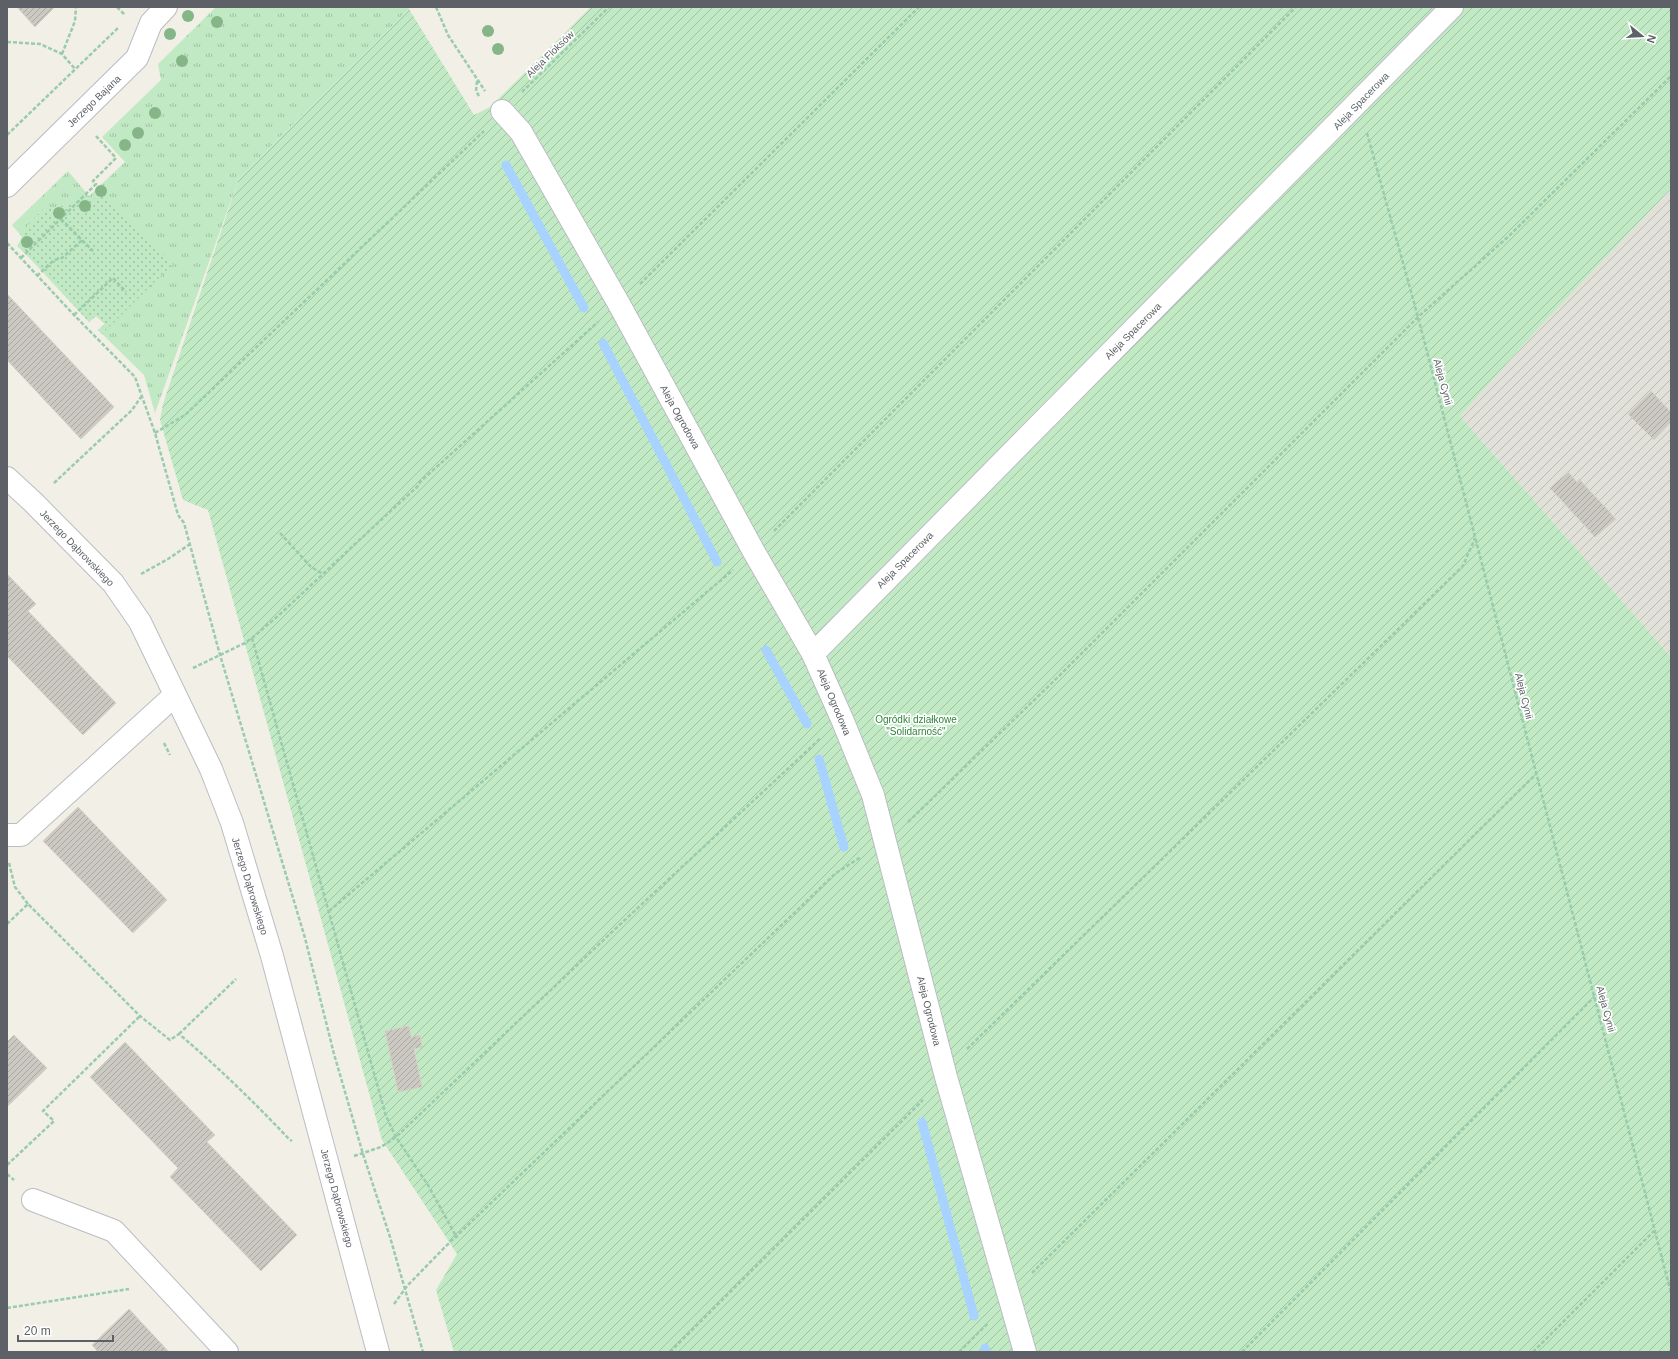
<svg xmlns="http://www.w3.org/2000/svg" width="1678" height="1359" viewBox="0 0 1678 1359" font-family="Arial,sans-serif">
<defs>
<pattern id="industrial-furrows" width="10" height="10" patternUnits="userSpaceOnUse"><rect width="10" height="10" fill="#e1e1da"/><path d="M-1 1l2-2M0 10L10 0M9 11l2-2" fill="none" stroke="#babab5"/></pattern>
<pattern id="grass-tufts" width="24" height="20" patternUnits="userSpaceOnUse"><rect width="24" height="20" fill="#c1eac4"/><path d="M3 7l-1-3M5 7V3M7 7l1-3M15 17l-1-3M17 17v-4M19 17l1-3" fill="none" stroke="#a0c1a3"/></pattern>
<pattern id="park-dots" width="8" height="8" patternUnits="userSpaceOnUse"><rect width="8" height="8" fill="#c1eac4"/><path d="M2 2h.1M6 6h.1" fill="none" stroke="#a0c1a3" stroke-width="1.8" stroke-linecap="round"/></pattern>
<pattern id="garden-furrows" width="10" height="10" patternUnits="userSpaceOnUse"><rect width="10" height="10" fill="#c1eac4"/><path d="M-1 1l2-2M0 10L10 0M9 11l2-2" fill="none" stroke="#a0c1a3"/></pattern>
<pattern id="building-hatch" width="6" height="6" patternUnits="userSpaceOnUse"><rect width="6" height="6" fill="#ccc9c3"/><path d="M-1 1l2-2M0 6l6-6M5 7l2-2" fill="none" stroke="#a9a7a2"/></pattern>
</defs>
<rect width="100%" height="100%" fill="#f1efe6"/>
<path fill="url(#industrial-furrows)" d="M1671 189V657L1460 416 1546 320Z"/>
<path fill="url(#grass-tufts)" d="M216 7H408L409 9 239 178 155 413 144 375 98 330 105 324 96 316 89 322 56 284 17 246 22 237 12 225 68 171 89 196 125 162 102 137 161 80 158 64Z"/>
<path fill="url(#park-dots)" d="M106 196 173 264 102 334 98 330 105 324 96 316 89 322 23 251 24 229 43 210Z"/>
<path fill="url(#garden-furrows)" d="M591 7H1671V189L1546 320 1460 416 1671 657V1352H454L436 1290 457 1254 382 1140 208 510 183 500 160 420 163 404 239 178 409 9 474 115 490 107Z"/>
<g fill="none" stroke-linecap="round" stroke-linejoin="round">
<path stroke="#a8d2ff" stroke-width="9" d="M506 165 584 308
M603 343 717 562
M766 650 807 724
M819 759 844 847
M922 1122 974 1316
M985 1348 986 1352"/>
</g>
<path fill="url(#building-hatch)" stroke="#d6d2c4" d="M17 7H55L35 27Z
M7 294 114 407 81 439 7 360Z
M1651 391 1671 412V422L1654 440 1628 414Z
M1568 472 1577 482 1579 479 1616 519 1595 537 1550 488Z
M7 574 36 604 28 611 116 703 83 735 7 656Z
M78 807 167 900 133 933 43 841Z
M409 1026 411 1037 420 1035 422 1047 414 1049 422 1087 398 1092 385 1031Z
M14 1035 47 1068 7 1107V1042Z
M125 1042 215 1135 207 1142 297 1235 261 1271 170 1177 178 1168 90 1077Z
M129 1309 169 1352H98L92 1345Z"/>
<g fill="none" stroke-linecap="round" stroke-linejoin="round">
<g stroke="#babdc2" stroke-width="24">
<path id="minor" d="M502 111 521 132 619 304 754 552 813 654 842 719 873 795 946 1077 1025 1352
M7 186 137 58 151 23 166 7
M7 478 33 502 113 583 140 622 211 769 232 823 272 956 378 1352
M813 654 1452 7
M7 835H21L175 695
M33 1200 114 1231 227 1352"/>
</g>
<path stroke="#99cbac" stroke-width="2.5" stroke-dasharray="4 2" stroke-linecap="butt" d="M117 7 125 15
M436 7 448 35 485 91
M7 42 40 44 62 54 75 69
M62 54 75 21 76 7
M477 81 476 91 479 96
M522 92 609 7
M1367 133 1418 317 1671 1293
M7 135 118 28
M61 219 93 251
M7 243 74 315 135 377 155 433 178 515 184 523 220 655 305 938 334 1054 363 1154 390 1237 423 1352
M21 258 96 184 93 181 116 158 96 136
M37 276 54 260 62 258 82 240
M640 284 919 7
M74 315 113 278 126 292
M155 433 185 415 484 131
M54 483 132 410 141 397
M774 531 1296 7
M280 533 311 567 323 574
M141 574 168 559 190 544
M252 638 386 1116 396 1137 428 1185 457 1238
M193 668 245 643 252 638 278 616 383 518 417 487 421 481 598 322
M164 743 170 755
M908 822 1058 677 1418 317 1509 236 1671 76
M9 863 15 887 28 904
M329 911 733 570
M7 924 28 904 140 1016 170 1040 179 1034C218 1067 254 1102 289 1139L292 1141
M179 1034 236 979
M967 1049 1463 566 1475 538
M354 1156 381 1147 396 1137 613 931 821 738
M7 1165 54 1121 43 1111 140 1016
M7 1174 14 1180
M1032 1273 1536 774
M394 1304 407 1286 445 1247 836 873 861 857
M7 1308 129 1289
M670 1352 923 1100
M959 1352 988 1323
M1242 1352 1594 997
M1533 1352 1654 1231"/>
<use href="#minor" stroke="#fff" stroke-width="22"/>
</g>
<g fill="#86b587">
<circle cx="188" cy="16" r="6"/>
<circle cx="217" cy="22" r="6"/>
<circle cx="488" cy="31" r="6"/>
<circle cx="170" cy="34" r="6"/>
<circle cx="498" cy="49" r="6"/>
<circle cx="182" cy="61" r="6"/>
<circle cx="155" cy="113" r="6"/>
<circle cx="138" cy="133" r="6"/>
<circle cx="125" cy="145" r="6"/>
<circle cx="101" cy="191" r="6"/>
<circle cx="85" cy="206" r="6"/>
<circle cx="59" cy="213" r="6"/>
<circle cx="27" cy="242" r="6"/>
</g>
<g text-anchor="middle" dominant-baseline="central" stroke-width="3.5" stroke-linejoin="round" paint-order="stroke">
<g font-size="10" fill="#5d6167" stroke="#fff">
<text transform="translate(550 54) rotate(-44)">Aleja Floksów</text>
<text transform="translate(94 101) rotate(-44)">Jerzego Bajana</text>
<text transform="translate(1361 101) rotate(-46)">Aleja Spacerowa</text>
<text transform="translate(1133 331) rotate(-45)">Aleja Spacerowa</text>
<text transform="translate(1443 382) rotate(75)">Aleja Cynii</text>
<text transform="translate(680 417) rotate(61)">Aleja Ogrodowa</text>
<text transform="translate(77 548) rotate(46)">Jerzego Dąbrowskiego</text>
<text transform="translate(905 560) rotate(-45)">Aleja Spacerowa</text>
<text transform="translate(1524 696) rotate(76)">Aleja Cynii</text>
<text transform="translate(834 702) rotate(67)">Aleja Ogrodowa</text>
<text transform="translate(250 886) rotate(73)">Jerzego Dąbrowskiego</text>
<text transform="translate(1606 1009) rotate(75)">Aleja Cynii</text>
<text transform="translate(929 1011) rotate(76)">Aleja Ogrodowa</text>
<text transform="translate(337 1198) rotate(75)">Jerzego Dąbrowskiego</text>
</g>
<g font-size="10" fill="#2f853a" stroke="#fff">
<text x="916" y="719">Ogródki działkowe<tspan x="916" dy="12">"Solidarność"</tspan></text>
</g>
</g>
<rect width="1678" height="1359" fill="none" stroke="#5d6167" stroke-width="16"/>
<g transform="translate(1642 36) rotate(108)" stroke="#ffffff" stroke-width="3" paint-order="stroke">
<path d="M0-3L7 15L0 10L-7 15Z" fill="#5d6167"/>
<text y="-6" font-size="11" font-weight="bold" text-anchor="middle" fill="#5d6167">N</text>
</g>
<path d="M18 1335v6h95v-6" fill="none" stroke="#5d6167" stroke-width="2"/>
<text x="24" y="1335" font-size="12" fill="#5d6167" stroke="#ffffff" stroke-width="3" paint-order="stroke">20 m</text>
</svg>
